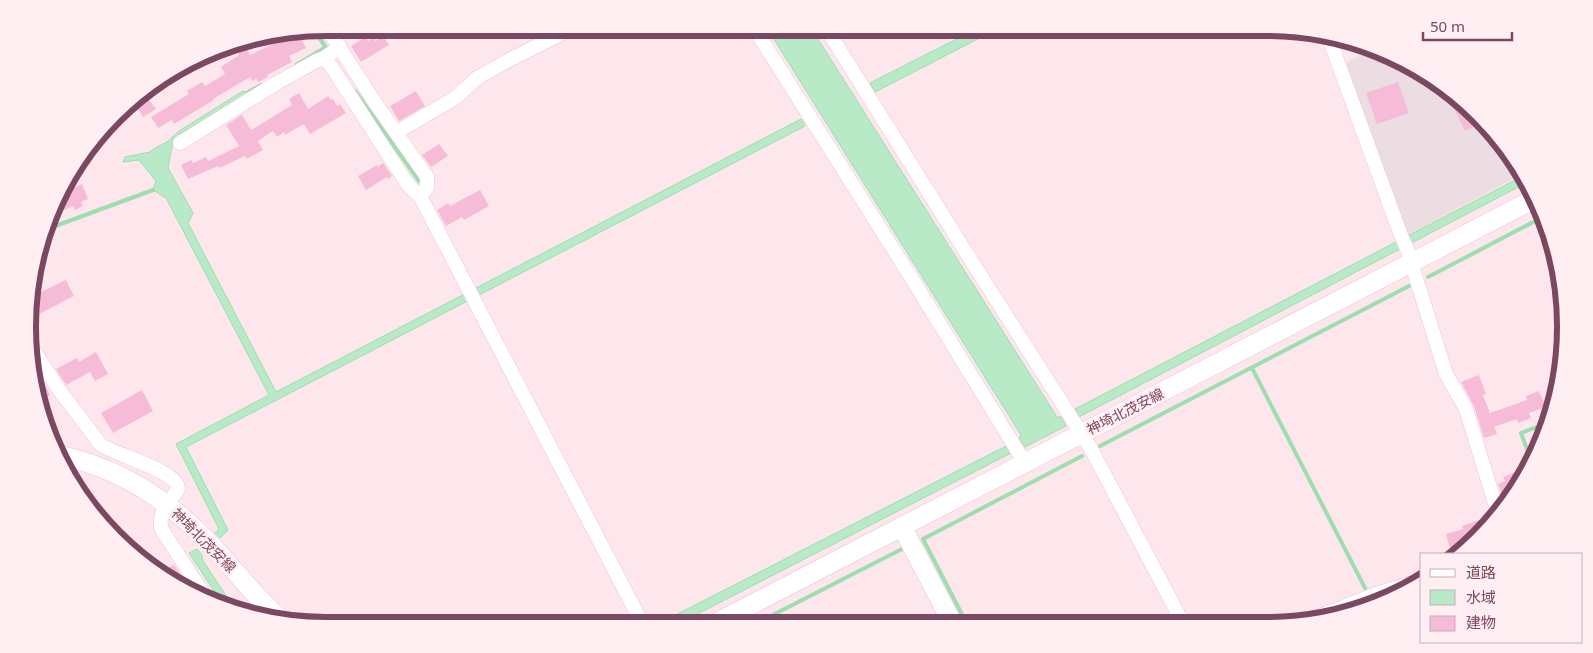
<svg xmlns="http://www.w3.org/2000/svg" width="1593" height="653" viewBox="0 0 1593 653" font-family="'Noto Sans','Noto Sans JP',sans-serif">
<rect width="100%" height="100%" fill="#fee7ec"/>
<path fill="#ecdde3" d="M1372 49 1463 102 1520 175 1406 236 1344 64Z"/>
<path fill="#b8eac7" stroke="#9eddb0" d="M767 28H811L1057 417H1061L1066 426 1025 447 1019 439 1021 435Z
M978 28H999L875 92 870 83Z
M243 91 250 93 180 134 173 141 168 168 193 213 188 223 276 392 801 119 805 126 186 447 228 530 220 538 215 533 219 529 176 444 269 395 166 198 153 190 156 181 139 160 123 162 125 157 150 152 157 147 167 142 179 131Z
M1521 177 1526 183 1079 417 1075 409Z
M1006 446 1011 453 676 625H656Z
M197 549 203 556 202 559 236 611 224 606 189 553Z"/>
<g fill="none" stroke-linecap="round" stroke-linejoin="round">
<path stroke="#9eddb0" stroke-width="4" d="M314 30 329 52
M296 65 326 47
M355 91 419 181
M248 92 261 85
M50 228 153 190
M1428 277 1541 218
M1252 368 1365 588
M1100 446 1409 286
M1531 460 1521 433 1550 422
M755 624 902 549
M967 624 923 539 1082 456"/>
</g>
<path fill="#f6bbd7" d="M298 32 306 48 289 56 292 62 267 75 268 77 258 82 256 79 252 81 250 77 213 99 214 100 174 124 172 120 158 128 151 117 189 94 187 91 202 82 205 86 225 74 221 67 239 55 238 53 247 49 250 55 271 45 267 37Z
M383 36 389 45 361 62 351 46 365 37 368 41 374 38 376 41Z
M1398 82 1409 113 1377 124 1366 93Z
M416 91 425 106 399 121 390 106Z
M1446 92 1463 102 1480 124 1465 131Z
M299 93 308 109 328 96 331 100 333 99 337 106 340 104 346 113 310 134 304 124 285 135 284 132 277 137 273 131 258 141 263 150 247 159 245 156 219 168 218 166 188 179 181 165 191 160 193 163 206 157 208 161 239 146 226 125 242 115 251 130 292 105 289 99Z
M149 100 156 109 143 117 137 107Z
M439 144 448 156 431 167 422 155Z
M383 163 392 176 388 179 387 177 366 190 358 176 377 165 378 167Z
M82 184 88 199 81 202 83 206 75 210 73 206 55 214 62 193Z
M480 190 489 206 464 220 462 217 446 226 437 210 448 203 450 206Z
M66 280 74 296 31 318 30 287 32 282 37 294Z
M96 352 108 374 95 381 90 372 66 385 56 369 77 358 79 362Z
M1479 375 1486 394 1483 395 1490 413 1527 400 1526 396 1539 391 1546 407 1529 413 1531 418 1518 423 1517 419 1494 427 1497 434 1484 438 1474 406 1461 382Z
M44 382 50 395 40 401 34 387Z
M142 390 153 411 113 433 101 413Z
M1518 471 1521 480 1515 493 1505 504 1498 484 1505 481 1503 477Z
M1479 520 1482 530 1463 551 1459 554 1457 550 1451 552 1446 534 1463 529 1462 526Z
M174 565 185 581 188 587 160 572Z"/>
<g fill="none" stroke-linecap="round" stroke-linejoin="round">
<g stroke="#e9c5d3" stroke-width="15">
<path id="street" d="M327 28 376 104 427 177V188L420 196 643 625
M754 28 914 282 1025 463
M826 28 967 254 1090 447 1183 623
M1329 38 1400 233 1407 249 1446 374 1466 409 1498 513
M324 58 331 66 408 185 420 196
M397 132 455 98 477 78 507 61 572 28
M180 143 275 84 316 61 324 58 340 47
M32 348 60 391 101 445C116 455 179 471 178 489 170 502 156 515 162 530L205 596
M1302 623 1379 593 1419 581"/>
</g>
<g stroke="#ecc0d1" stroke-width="20">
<path id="secondary" d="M63 456C121 469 171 502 211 545 234 569 254 596 279 618
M902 527 953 624
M714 624 1536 198"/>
</g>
<use href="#street" stroke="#fff" stroke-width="14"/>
<use href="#secondary" stroke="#fff" stroke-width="19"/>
</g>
<g text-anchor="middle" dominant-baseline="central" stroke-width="5" stroke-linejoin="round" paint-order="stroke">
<g font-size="14" fill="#7b4862" stroke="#ffeff3">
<text transform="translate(1125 411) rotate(-27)">神埼北茂安線</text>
<text transform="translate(204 540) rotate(45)">神埼北茂安線</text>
</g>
</g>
<path d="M0 0H1593V653H0ZM326 36H1267A290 290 0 0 1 1557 326V327A290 290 0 0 1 1267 617H326A290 290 0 0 1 36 327V326A290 290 0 0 1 326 36Z" fill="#ffeff3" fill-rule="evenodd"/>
<path fill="none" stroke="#7b4862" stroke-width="6" d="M326 36H1267A290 290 0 0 1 1557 326V327A290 290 0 0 1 1267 617H326A290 290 0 0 1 36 327V326A290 290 0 0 1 326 36Z"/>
<rect x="1420" y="553" width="162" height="90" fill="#ffeff3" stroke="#caacb9"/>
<rect x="1430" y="569" width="25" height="8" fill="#ffffff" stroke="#caacb9"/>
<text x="1466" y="578" font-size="15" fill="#7b4862">道路</text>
<rect x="1430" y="590" width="25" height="15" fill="#b8eac7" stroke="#caacb9"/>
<text x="1466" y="603" font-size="15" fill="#7b4862">水域</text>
<rect x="1430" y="616" width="25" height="15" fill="#f6bbd7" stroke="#caacb9"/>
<text x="1466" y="628" font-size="15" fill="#7b4862">建物</text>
<path d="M1423 32v8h89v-8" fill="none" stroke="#7b4862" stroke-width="2.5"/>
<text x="1430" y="32" font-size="15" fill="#7b4862" stroke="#ffeff3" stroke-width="4" paint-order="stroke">50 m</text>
</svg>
